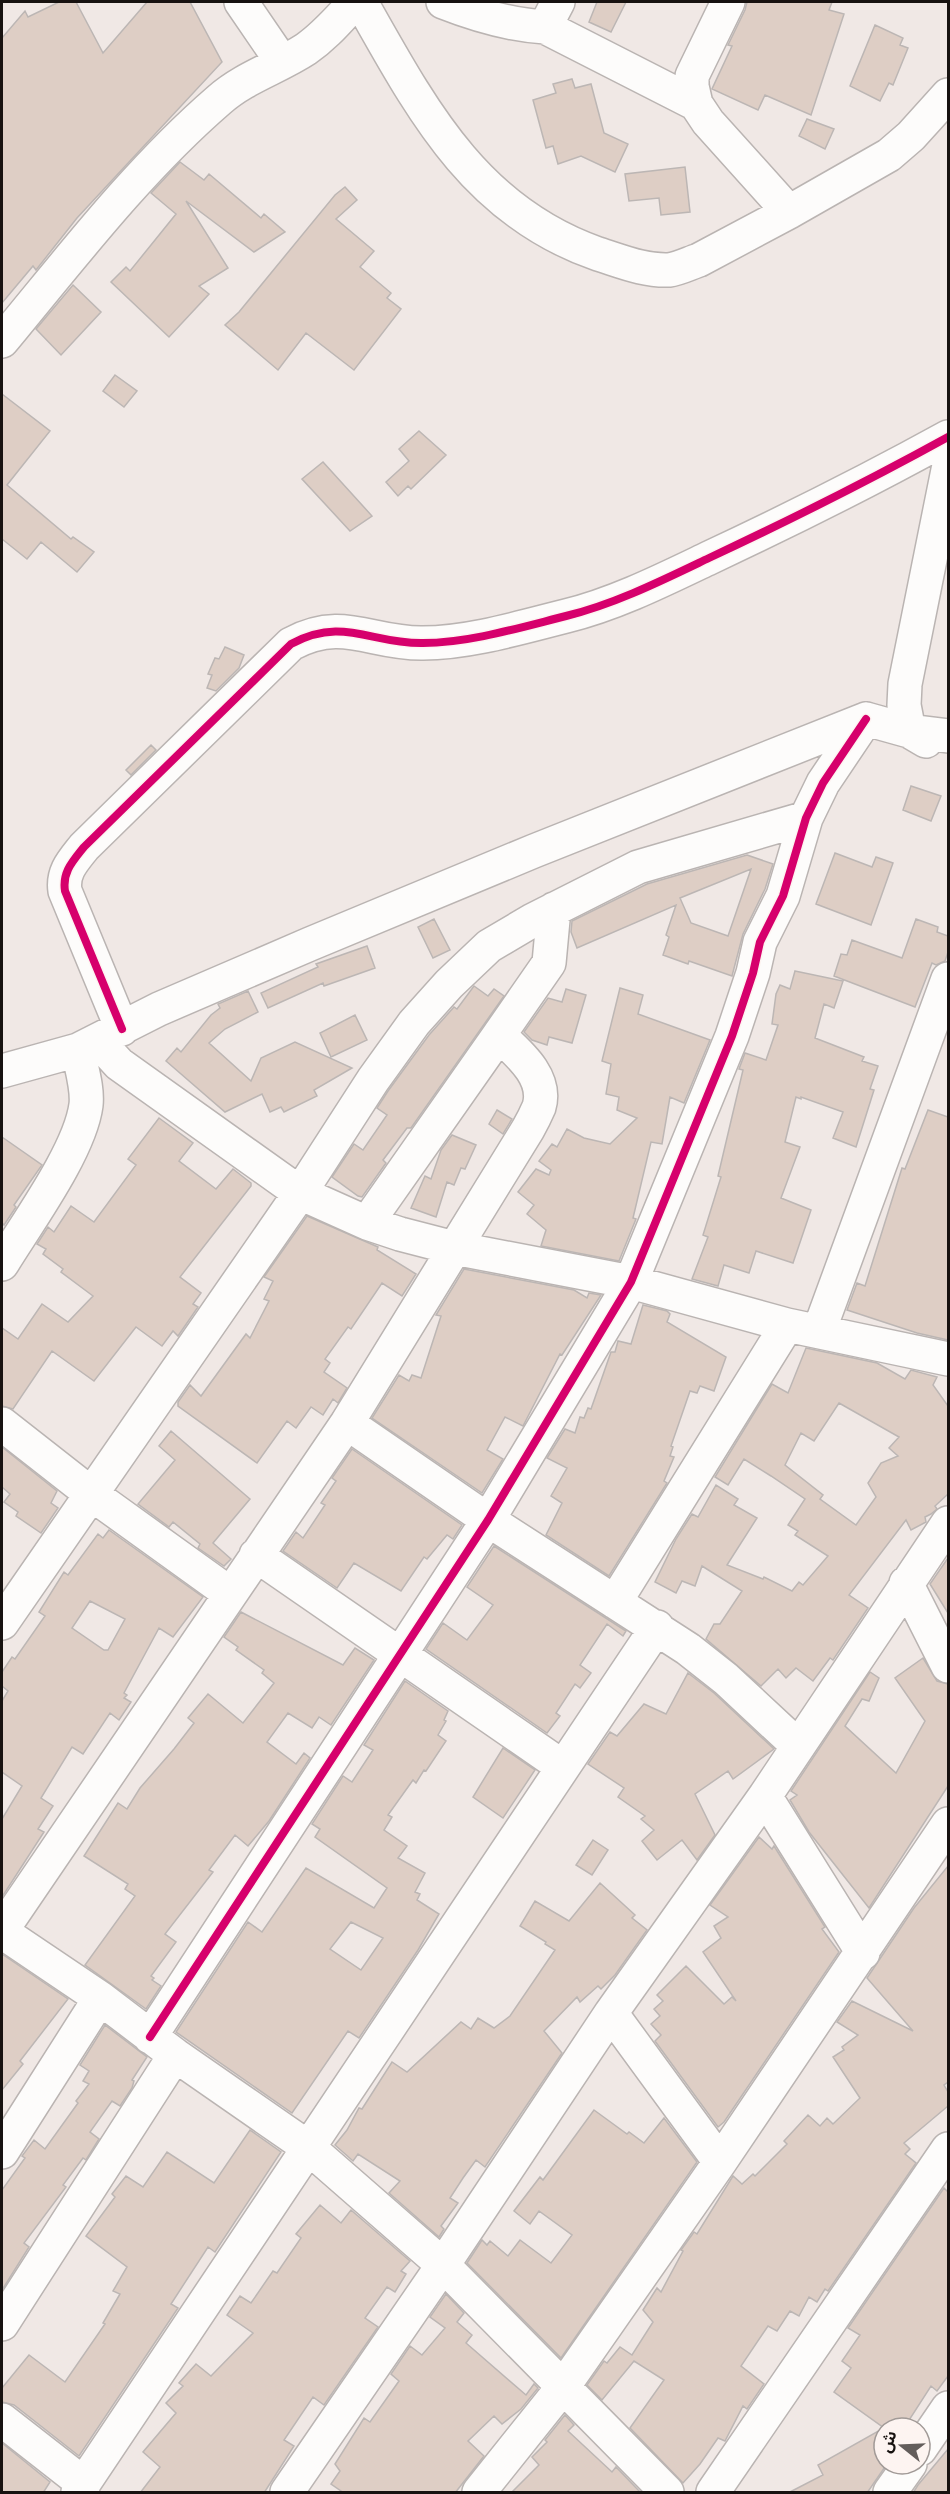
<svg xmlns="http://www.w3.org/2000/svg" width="950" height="2494" viewBox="0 0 950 2494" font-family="Manrope,'Noto Sans Arabic',sans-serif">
<rect width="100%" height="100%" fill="#f0e8e5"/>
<path fill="#decec5" stroke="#bcb6b4" stroke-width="1.5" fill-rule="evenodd" d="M59 2H76L103 53 147 2H190L222 62 77 218 36 270 33 266 2 303V38L25 11 28 17Z
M597 2H626L611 32 589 22Z
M747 2H832L829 10 844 14 811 115 765 95 758 110 712 89 732 46 728 45 745 10Z
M875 25 903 38 900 45 908 48 893 85 889 83 880 101 850 86Z
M572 79 575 88 591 84 604 133 628 144 615 172 581 156 558 164 553 146 546 148 533 100 556 93 553 84Z
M807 119 834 129 825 149 799 136Z
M180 162 204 180 209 174 261 218 264 214 285 232 254 252 186 201 228 268 199 286 209 294 169 337 111 282 126 267 130 271 176 214 151 193Z
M685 167 690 212 661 215 659 198 629 201 625 174Z
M345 187 357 200 336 219 374 251 360 267 391 293 387 298 401 309 354 370 306 333 278 370 225 325 239 312 335 195Z
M73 285 101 312 61 355 36 329Z
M115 375 137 391 124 407 103 391Z
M2 394 50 431 7 485 71 539 73 537 94 552 77 572 41 542 27 559 2 539Z
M419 431 446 455 411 489 408 486 398 496 386 482 409 461 399 449Z
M323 462 372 516 350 531 302 479Z
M225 647 244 655 239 668 216 691 207 688 212 675 208 674 215 658 219 659Z
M151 745 156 750 131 775 126 770Z
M911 786 941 796 931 821 903 810Z
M835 853 872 867 876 857 893 863 871 925 816 904Z
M747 855 773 864 765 889 743 934 732 976 689 961 688 964 663 955 669 937 666 935 676 905 577 948 571 932 572 921 647 884ZM751 869 728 936 691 923 680 898Z
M434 919 450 950 433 958 418 927Z
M916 919 938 927 937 932 948 936V952L945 961 936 965 932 963 915 1007 834 976 841 954 847 955 852 940 902 958Z
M367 946 375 968 324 986 323 983 268 1008 261 993 318 967 316 964Z
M795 971 843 981 834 1008 824 1004 815 1038 864 1057 862 1061 878 1066 870 1089 874 1090 856 1147 833 1138 843 1112 801 1097V1099L796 1097 785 1142 800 1147 781 1198 811 1210 793 1263 756 1251 749 1273 724 1265 718 1286 692 1279 708 1237 703 1235 721 1177 718 1176 743 1070 739 1069 745 1053 766 1060 778 1025 772 1024 776 994 780 985 790 989Z
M474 986 488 996 494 989 504 996 411 1128H407L383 1160 386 1163 362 1197 358 1196 332 1177 354 1144 363 1150 387 1115 377 1108 388 1091 429 1035 454 1007 457 1009Z
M620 988 643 995 638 1014 710 1040 684 1103 670 1097 662 1144 651 1142 633 1218 636 1219 619 1261 541 1246 546 1230 527 1214 534 1205 518 1192 536 1169 549 1175 551 1170 539 1161 552 1144 557 1147 567 1129 584 1138 610 1144 637 1118 617 1110 619 1097 606 1094 611 1064 602 1061Z
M566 989 586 995 572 1043 549 1037 547 1045 532 1040 524 1032 548 998 562 1002Z
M248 991 258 1012 225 1029 209 1043 251 1081 261 1058 295 1042 352 1068 314 1090 317 1096 284 1112 281 1107 270 1112 262 1094 225 1112 166 1061 177 1048 181 1052 211 1015 220 1008 218 1004Z
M355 1015 367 1040 331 1057 320 1033Z
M497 1110 512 1119 503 1134 489 1124Z
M928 1110 948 1117V1340L917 1333 847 1310 857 1283 865 1286 902 1168 905 1169Z
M159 1118 193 1143 179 1161 216 1189 233 1169 251 1183V1186L180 1277 201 1293 193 1304 198 1307 178 1336 173 1331 162 1346 136 1327 94 1381 52 1351 13 1409 2 1406V1328L18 1339 42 1304 68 1322 93 1296 61 1272 63 1269 43 1254 46 1249 37 1244 48 1227 54 1232 71 1206 94 1222 136 1165 128 1159Z
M452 1135 476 1145 465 1169 461 1168 454 1185 447 1182 436 1217 411 1208 425 1176 431 1179 441 1150Z
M2 1137 42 1165 14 1205 16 1207 4 1225 2 1223Z
M307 1216 378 1247 377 1250 416 1274 402 1296 382 1283 351 1329 348 1327 325 1359 330 1363 324 1372 347 1388 338 1403 333 1399 323 1415 311 1407 296 1428 287 1421 257 1463 178 1406V1402L190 1385 201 1396 246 1334 250 1338 269 1301 264 1299 273 1281 264 1277Z
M464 1269 574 1290 587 1298 589 1293 601 1295 562 1355 560 1354 523 1426 505 1417 487 1450 503 1459 482 1493 372 1418 399 1375 409 1381 412 1375 421 1378 441 1316 436 1315Z
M643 1305 667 1311 670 1314 667 1322 726 1357 714 1391 700 1386 697 1393 690 1391 671 1446 673 1447 670 1456 674 1457 664 1481 667 1483 609 1576 546 1535 562 1503 551 1496 567 1468 547 1458 565 1429 575 1433 580 1417 584 1418 588 1408 591 1409 611 1352H615L618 1341 631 1344Z
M806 1348 877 1363 905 1379 911 1370 937 1377 933 1385 948 1406V1494L935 1506 937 1509 931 1514 925 1517 926 1522 911 1530 906 1520 849 1595 868 1608 833 1660 830 1658 813 1681 796 1668 786 1678 778 1669 761 1686 706 1639 714 1624H720L742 1591 702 1566 695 1586 682 1581 676 1593 655 1582 676 1539 692 1514 698 1517 716 1485 738 1499 734 1505 757 1518 727 1565 763 1579 764 1577 792 1591 799 1582 803 1585 828 1556 795 1535 798 1531 788 1525 805 1499 771 1476 744 1459 728 1485 715 1477 772 1384 788 1393ZM839 1403 899 1437 889 1448 898 1456 881 1463 868 1483 876 1497 856 1525 820 1499 823 1495 785 1465 801 1433 814 1441Z
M171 1431 250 1499 213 1543 231 1559 224 1566 198 1548 200 1544 173 1522 169 1527 138 1504 175 1460 159 1446Z
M2 1447 57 1491 51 1503 58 1508 41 1533 16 1516 18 1512 4 1502 10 1494 2 1487Z
M352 1449 462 1525 453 1539 447 1535 427 1559 424 1557 401 1591 354 1563 337 1588 283 1551 296 1532 303 1538 325 1505 321 1503 336 1481 332 1478Z
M109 1530 203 1597 173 1637 159 1628 124 1693 127 1695 124 1698 131 1702 119 1720 110 1713 83 1754 72 1747 41 1798 53 1806 38 1829 44 1832 2 1897V1819L22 1786 2 1772V1701L8 1691 2 1686V1672L12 1657 15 1659 45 1616 39 1612 64 1572 68 1575 98 1534 103 1538ZM90 1601 125 1619 108 1650H104L72 1628Z
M494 1546 626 1631 623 1636 607 1624 580 1665 591 1673 580 1688 575 1684 556 1713 560 1716 547 1733 426 1649 443 1623 467 1640 493 1605 467 1587Z
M948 1558V1613L930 1584Z
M241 1612 343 1665 355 1648 374 1660 331 1725 319 1717 312 1728 288 1713 267 1742 296 1764 304 1753 310 1758 269 1821 248 1846 235 1835 209 1870 213 1872 165 1934 176 1942 151 1976 154 1978 152 1980 161 1986 146 2009 85 1965 135 1896 125 1889 128 1884 84 1856 118 1803 127 1809 140 1788 174 1749 194 1723 188 1718 208 1694 243 1723 274 1683 262 1673 264 1670 236 1650 238 1647 224 1637Z
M923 1658 937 1681 948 1684V1786L869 1908 809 1832 790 1800 797 1795 791 1791 870 1672 879 1678 869 1701 862 1699 845 1726 896 1773 925 1721 895 1678Z
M688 1673 714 1693 774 1749 733 1779 728 1771 695 1794 715 1835 697 1860 682 1840 657 1860 642 1841 654 1830 641 1819 645 1816 618 1797 624 1788 588 1764 610 1732 617 1736 644 1704 666 1714Z
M405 1681 448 1711 444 1720 446 1721 438 1735 446 1741 426 1771 424 1770 416 1783 413 1780 388 1815 392 1817 384 1830 407 1846 398 1858 425 1873 415 1892 420 1894 417 1900 439 1914 418 1950 359 2038 348 2031 292 2113 176 2032 248 1922 262 1932 306 1868 374 1908 387 1888 315 1837 320 1829 312 1824 343 1776 352 1782 373 1750 364 1745ZM351 1922 383 1938 361 1970 330 1949Z
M503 1748 535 1770 503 1818 473 1797Z
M759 1837 772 1849 774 1846 825 1927 822 1929 839 1952 724 2122 718 2127 655 2041 661 2035 651 2024 660 2016 654 2009 663 2001 657 1995 686 1966 724 2004 732 1997 736 2001 703 1952 721 1938 714 1926 728 1917 710 1905Z
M593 1840 608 1850 592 1875 576 1865Z
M948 1866V2082L944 2085 948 2092V2106L904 2143 910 2149 905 2154 916 2163 828 2291 825 2289 817 2302 809 2297 799 2316 790 2311 777 2331 768 2326 741 2366 764 2384 747 2409 743 2406 725 2441 718 2438 700 2464 683 2483 630 2428 664 2380 634 2361 602 2400 587 2385 604 2361 607 2363 620 2347 632 2355 653 2322 643 2310 657 2288 661 2292 683 2251 681 2250 694 2232 697 2234 733 2176 742 2184 753 2174 755 2176 787 2144 784 2141 808 2115 820 2126 827 2118 833 2124 860 2098 833 2057 844 2050 842 2047 858 2035 837 2022 852 2001 913 2031 867 1978 914 1908Z
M600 1883 635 1915 632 1918 647 1930 615 1975 601 1989 598 1986 580 2002 577 1997 544 2031 562 2053 485 2167 476 2160 463 2178 450 2198 458 2203 441 2226 444 2229 439 2237 389 2193 400 2181 358 2154 353 2161 335 2145 347 2130 359 2108 362 2109 392 2062 407 2072 461 2022 471 2029 478 2018 494 2028 510 2016 555 1950 545 1944 546 1942 520 1926 535 1901 569 1921Z
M2 1954 68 1999 20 2061 23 2064 2 2090Z
M105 2025 147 2057 132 2080 134 2081 132 2088 120 2106 112 2101 90 2132 99 2139 86 2160 83 2158 63 2185 66 2187 24 2243 29 2247 2 2290V2190L25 2158 22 2156 34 2140 45 2149 78 2103 76 2101 89 2084 83 2081 89 2071 80 2065Z
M594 2110 627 2134 629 2132 644 2143 664 2118 697 2162 561 2358 467 2263 482 2240 487 2245 490 2241 508 2256 520 2240 551 2263 572 2235 539 2211 530 2224 514 2211 540 2177 543 2180Z
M250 2130 281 2152 215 2252 208 2247 171 2304 178 2308 79 2456 14 2405 2 2402V2388L29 2355 65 2382 105 2324 103 2323 120 2294 113 2291 127 2267 86 2236 115 2197 112 2194 126 2176 143 2187 167 2152 214 2183Z
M944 2188 948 2192V2376L937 2391 931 2386 904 2428H884V2464H887L867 2493H788L823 2475 818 2465 884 2428 834 2392 851 2368 842 2361 860 2335 848 2328Z
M320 2205 341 2223 351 2210 410 2261 401 2271 406 2274 395 2292 387 2287 365 2318 378 2327 324 2405 313 2397 284 2440 294 2446 264 2493H140L160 2467 143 2452 176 2413 166 2403 183 2386 179 2383 196 2364 211 2376 253 2333 227 2315 240 2296 251 2303 273 2271 277 2273 301 2238 296 2234Z
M446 2294 464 2313 457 2322 472 2335 466 2343 526 2395 534 2384 538 2388 521 2409 502 2424 494 2416 468 2441 484 2456 455 2493H344L331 2484 340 2471 335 2464 364 2418 370 2422 399 2381 391 2374 410 2346 422 2355 445 2328 430 2317Z
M565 2415 574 2425 568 2431 612 2472 616 2467 641 2493H511L539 2465 532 2457 547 2442 545 2440Z
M2 2443 50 2482 43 2493H2Z
M948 2449V2493H913L918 2485Z"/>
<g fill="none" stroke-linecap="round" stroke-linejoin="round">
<g stroke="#bab4b2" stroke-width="36">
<path id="minor" d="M241 2 282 62
M361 2C421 108 474 211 598 254 621 261 644 271 669 270 678 269 690 263 699 260L789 212 889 155 911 136 948 95
M443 2C476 15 509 25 545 27L558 2
M728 2 692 76V86L696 104 708 122 789 212
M545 27 696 104
M2 341C71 258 137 171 219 100 245 77 277 68 306 49 325 36 339 19 355 2
M926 741 909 731 904 705 905 684 948 470
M122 1029 65 891C62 872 73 861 84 847L291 644C343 616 371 644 423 643 469 643 522 627 566 616 615 604 663 580 709 558 790 520 870 480 948 437
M102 1040 108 1052 119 1064 300 1193 367 1223 400 1234 454 1248 631 1282 787 1325 948 1359
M2 1071 78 1050 159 1009 310 944 534 851 866 719 909 731 948 736
M367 1223 499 1035
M2 1264C27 1223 80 1151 86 1105 88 1088 81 1067 78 1050
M819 1331 948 979
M347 1423 488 1520 688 1649 726 1679 798 1746
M2 1424 90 1493 229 1593
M256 1555 563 1767
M906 1583 948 1666
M615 1602 787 1325
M2 1623 300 1193 373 1080 414 1023 449 984 489 946 533 920 638 867 806 818
M765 1796 863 1953
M2 1930 347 1423 528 1129C532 1122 536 1114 539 1107 548 1077 518 1053 499 1035L549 963 554 909
M2 1932 100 1998 175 2055 309 2148 443 2265 667 2492
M611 2013 720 2162
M150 2037 488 1520 631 1282 732 1036 753 973 760 942 783 896 806 818 823 783 866 719
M2 2152 100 1998
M2 2324 175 2055
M2 2420 84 2484
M920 2449 948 2408
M78 2492 657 1627
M287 2492 443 2265 611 2013 765 1796 948 1523
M479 2492 563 2387 720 2162 948 1824
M713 2492 948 2149
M890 2492 910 2464"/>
</g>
<use href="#minor" stroke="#fdfcfb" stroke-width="33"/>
<g stroke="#fdf4f1" stroke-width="11">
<path id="cycleway" d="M122 1029 65 891C62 872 73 861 84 847L291 644C343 616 371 644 423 643 469 643 522 627 566 616 615 604 663 580 709 558 790 520 870 480 948 437
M150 2037 488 1520 631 1282 732 1036 753 973 760 942 783 896 806 818 823 783 866 719"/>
</g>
<use href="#cycleway" stroke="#d6006c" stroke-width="8"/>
</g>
<rect width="950" height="2494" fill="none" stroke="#171210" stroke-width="6"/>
<g transform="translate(902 2446) rotate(288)"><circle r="28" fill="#fdf4f1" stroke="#a19a97" stroke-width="1.5"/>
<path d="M0-4.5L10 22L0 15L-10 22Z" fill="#635d5b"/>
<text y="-9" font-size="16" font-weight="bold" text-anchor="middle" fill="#171210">ش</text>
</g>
</svg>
